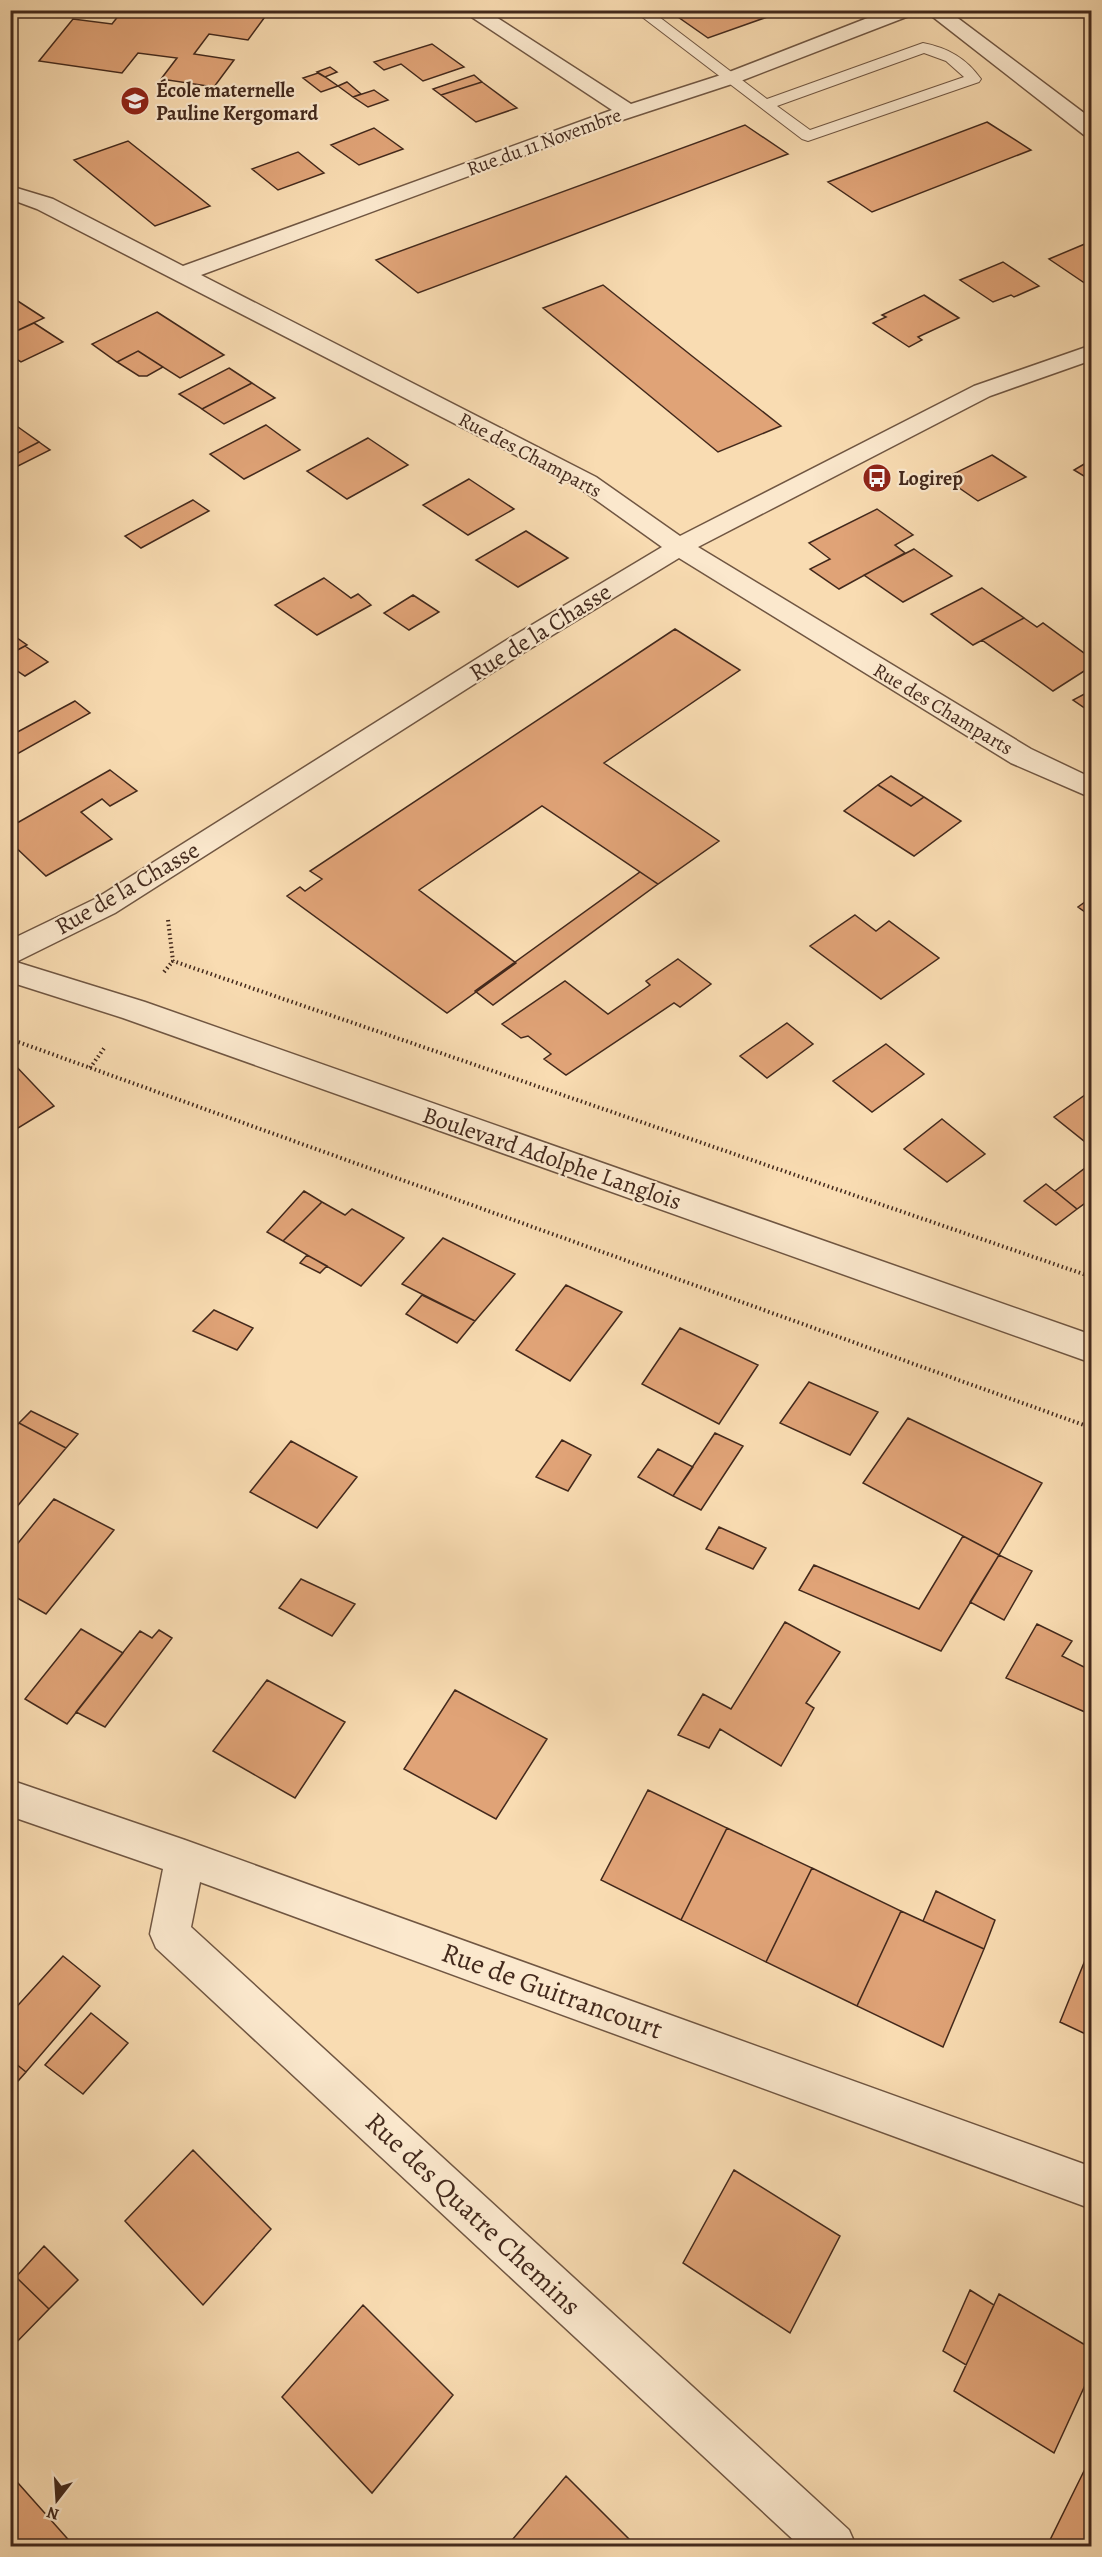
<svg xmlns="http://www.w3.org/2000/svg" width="1102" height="2557" viewBox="0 0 1102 2557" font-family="Alegreya,serif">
<rect width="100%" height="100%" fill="#f9dcb2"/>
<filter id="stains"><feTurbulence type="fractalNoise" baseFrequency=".00333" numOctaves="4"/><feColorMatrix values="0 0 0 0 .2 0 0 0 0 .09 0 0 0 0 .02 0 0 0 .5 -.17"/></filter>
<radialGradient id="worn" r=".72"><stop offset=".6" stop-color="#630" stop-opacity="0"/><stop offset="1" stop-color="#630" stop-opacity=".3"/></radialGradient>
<path fill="#e0a377" stroke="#43291c" stroke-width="1.5" d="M123 10H270L248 40 209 34 194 54 234 60 214 87 161 79 177 58 138 53 122 73 39 61 73 19 112 24Z
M668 10H787L708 38Z
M432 44 464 67 423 81 401 64 384 70 374 62Z
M330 67 337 72 325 77 317 72Z
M318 73 325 77 338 86 321 92 303 78Z
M474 75 482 82 441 95 433 89Z
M347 82 361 94 353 97 338 86Z
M482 82 517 108 476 122 441 95Z
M374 90 388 100 368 107 353 97Z
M987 122 1031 150 872 212 828 182Z
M745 125 788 154 418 293 376 260Z
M374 128 403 149 359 165 331 145Z
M128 141 210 206 155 226 74 160Z
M298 152 324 173 278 190 252 169Z
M1092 241V282L1086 284 1049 259Z
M1003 262 1039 286 1014 297 1011 295 993 302 960 280Z
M603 285 692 356 781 426 718 452 543 308Z
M924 295 959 318 918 337 922 340 909 347 873 323 886 317 882 315Z
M10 296 44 318 10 334Z
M157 312 224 355 180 378 138 351 117 362 92 344Z
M34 323 63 342 21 362 10 355V334Z
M138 351 163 367 147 376H139L117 362Z
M229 368 252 383 202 409 179 394Z
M252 383 275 398 224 424 202 409Z
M266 425 300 450 244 479 210 454Z
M18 427 39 442 10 457V430Z
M368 438 408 465 347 499 307 471Z
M39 442 50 450 10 470V457Z
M992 455 1026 477 978 501 945 478Z
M1086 463 1092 467V481L1074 470Z
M469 479 514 509 468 535 423 505Z
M193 500 209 511 141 548 125 536Z
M877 509 913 535 895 545 905 553 839 589 810 569 830 559 809 543Z
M526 531 568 558 518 587 476 560Z
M914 549 952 576 903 602 864 575Z
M324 578 351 598 358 594 371 605 317 635 275 605Z
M982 588 1024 618 973 645 931 614Z
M413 595 439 612 409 630 384 613Z
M1024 618 1037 627 1043 623 1092 659V666L1053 691 982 640Z
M675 629 740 670 604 763 719 841 658 884 542 806 419 890 516 963 447 1013 287 896 300 887 305 891 322 879 310 871Z
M10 633 27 645 10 654Z
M25 646 48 662 25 676 10 666V654Z
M1092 690V713L1073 700Z
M75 701 90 713 10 758V736Z
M110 770 137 791 110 806 102 799 81 812 112 839 46 876 10 842V827Z
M891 776 924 797 911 806 878 785Z
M878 785 911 806 924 797 961 821 914 856 844 811Z
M640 872 658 884 493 1005 475 991Z
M1092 897V917L1078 907Z
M855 915 876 931 889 921 939 958 881 999 810 946Z
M678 959 711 984 680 1007 674 1003 566 1075 544 1059 551 1054 528 1036 521 1038 502 1024 565 981 608 1014 650 985 646 981Z
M787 1023 813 1044 767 1078 740 1056Z
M886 1044 924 1074 872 1112 833 1081Z
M12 1062 54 1106 10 1133V1063Z
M1092 1090V1137L1084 1141 1054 1117Z
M942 1119 985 1154 947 1182 904 1149Z
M1089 1165 1092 1167V1198L1077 1209 1055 1191Z
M1046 1184 1077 1209 1056 1225 1024 1201Z
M304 1191 322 1202 283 1241 267 1232Z
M322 1202 345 1215 352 1209 404 1238 361 1286 283 1241Z
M443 1238 515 1274 475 1321 402 1284Z
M307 1255 327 1266 320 1273 300 1263Z
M566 1285 622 1312 570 1381 516 1350Z
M422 1295 475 1321 457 1343 406 1314Z
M214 1310 253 1328 237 1350 193 1331Z
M680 1328 758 1365 719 1424 642 1384Z
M809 1382 878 1412 850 1455 780 1423Z
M31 1411 78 1434 66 1448 19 1423Z
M908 1418 1042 1483 999 1555 863 1483Z
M19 1423 66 1448 15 1509 10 1506V1433Z
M715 1433 743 1446 701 1510 673 1496Z
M562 1440 591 1455 568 1491 536 1477Z
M291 1441 357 1477 317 1528 250 1492Z
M658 1449 693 1467 673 1496 638 1477Z
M54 1499 114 1530 46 1614 10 1594V1553Z
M719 1527 766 1548 753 1569 706 1549Z
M963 1536 999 1555 941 1651 799 1590 814 1565 919 1609Z
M999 1555 1032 1571 1004 1620 970 1602Z
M301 1579 355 1604 332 1636 279 1608Z
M785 1622 840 1652 806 1703 814 1708 781 1766 720 1729 709 1748 678 1735 703 1694 731 1709Z
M1037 1624 1072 1641 1062 1656 1092 1671V1715L1006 1678Z
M81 1629 123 1653 67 1724 25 1699Z
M159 1630 172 1638 105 1727 76 1712 140 1631 152 1638Z
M267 1680 345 1722 295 1798 213 1751Z
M455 1690 547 1739 496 1819 404 1769Z
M648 1790 727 1828 681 1920 601 1880Z
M727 1828 812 1868 766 1962 681 1920Z
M812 1868 901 1911 857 2006 766 1962Z
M936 1891 995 1920 984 1949 923 1921Z
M901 1911 984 1949 943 2047 857 2006Z
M1092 1943V2037L1060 2022Z
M63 1956 100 1986 26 2072 10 2059V2014Z
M91 2013 128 2043 83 2094 45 2065Z
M10 2059 26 2072 10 2090Z
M193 2150 271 2229 203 2305 125 2221Z
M734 2170 840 2236 790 2333 683 2263Z
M44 2246 78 2280 49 2309 16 2277Z
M16 2277 49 2309 10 2349V2284Z
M970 2290 994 2305 966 2365 943 2351Z
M999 2294 1092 2349V2370L1054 2453 954 2391Z
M363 2305 453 2395 372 2493 282 2397Z
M1084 2471 1092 2476V2544L1090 2546H1047Z
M10 2474 74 2546H10Z
M566 2476 636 2546H507Z"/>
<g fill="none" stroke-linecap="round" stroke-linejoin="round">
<g stroke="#705642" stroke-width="2">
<path id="lane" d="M633 10H650L767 99 923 43C948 48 966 58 981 79L979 82 808 141 802 139ZM924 53 946 61 964 77 810 130 777 106Z"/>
</g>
<g stroke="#705642" stroke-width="3">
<path id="street" d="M461 10H485L631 104 724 74 888 10H917L914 14 738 82 601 127 201 275 596 477 680 536 974 386 1092 345V360L990 396 698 547 1031 749 1092 778V798L1011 763 679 558 523 653 115 913 16 962 145 1002 1092 1335V1363L123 1018 10 982V940L95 899 505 641 662 547 578 487 37 209 10 199V186L53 199 183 266 612 110Z
M924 10H947L1092 119V136L1084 135Z
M10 1780 185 1840 1092 2167V2209L200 1882 191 1927 849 2530 856 2546H800L156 1948 150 1934 163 1869 10 1816Z"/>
</g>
<path stroke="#43291c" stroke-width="4" stroke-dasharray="1.5 3" stroke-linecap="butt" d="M168 920 173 961 1092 1277
M164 972 173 961
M10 1039 1092 1428
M90 1068 105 1047"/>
<use href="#lane" fill="#fbe8cd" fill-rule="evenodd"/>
<use href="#street" fill="#fbe8cd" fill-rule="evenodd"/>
</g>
<defs>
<g id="school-disc" transform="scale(1.5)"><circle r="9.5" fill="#8f2418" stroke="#fbe8cd"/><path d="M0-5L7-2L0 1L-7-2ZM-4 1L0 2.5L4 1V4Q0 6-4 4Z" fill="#fff"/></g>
<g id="bus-disc" transform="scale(1.5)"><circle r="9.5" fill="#8f2418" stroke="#fbe8cd"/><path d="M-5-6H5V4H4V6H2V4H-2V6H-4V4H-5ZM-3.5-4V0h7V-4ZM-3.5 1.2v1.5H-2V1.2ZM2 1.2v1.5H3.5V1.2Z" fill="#fff"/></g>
</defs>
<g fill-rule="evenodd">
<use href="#school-disc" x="135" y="101"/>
<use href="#bus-disc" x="877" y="478"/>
</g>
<g text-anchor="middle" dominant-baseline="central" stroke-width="4.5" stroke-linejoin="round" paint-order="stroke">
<g font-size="20" font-weight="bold" fill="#43291c" stroke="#fbe8cd" text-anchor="start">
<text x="156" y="90">École maternelle<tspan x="156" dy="23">Pauline Kergomard</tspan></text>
<text x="898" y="478">Logirep</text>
</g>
<g font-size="20" fill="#43291c" stroke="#fbe8cd">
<text transform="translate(544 142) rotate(-20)">Rue du 11 Novembre</text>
<text transform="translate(530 455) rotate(28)">Rue des Champarts</text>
<text transform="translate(943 709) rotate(31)">Rue des Champarts</text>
</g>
<g font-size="24" fill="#43291c" stroke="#fbe8cd">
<text transform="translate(540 632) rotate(-32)">Rue de la Chasse</text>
<text transform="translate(127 888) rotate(-30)">Rue de la Chasse</text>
<text transform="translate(552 1158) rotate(19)">Boulevard Adolphe Langlois</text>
</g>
<g font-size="28" fill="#43291c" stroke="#fbe8cd">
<text transform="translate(552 1991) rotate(20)">Rue de Guitrancourt</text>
<text transform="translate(473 2214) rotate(43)">Rue des Quatre Chemins</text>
</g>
</g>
<rect width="1102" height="2557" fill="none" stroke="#f9dcb2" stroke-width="36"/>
<rect x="12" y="12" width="1078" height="2533" fill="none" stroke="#43291c" stroke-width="3"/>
<rect x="18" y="18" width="1066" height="2521" fill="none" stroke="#43291c" stroke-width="1.5"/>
<g transform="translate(57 2500) rotate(197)" stroke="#fbe8cd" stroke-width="4.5" paint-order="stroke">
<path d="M0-4.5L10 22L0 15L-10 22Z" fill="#43291c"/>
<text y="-9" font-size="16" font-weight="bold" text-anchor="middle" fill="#43291c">N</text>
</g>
<rect width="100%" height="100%" filter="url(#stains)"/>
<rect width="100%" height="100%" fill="url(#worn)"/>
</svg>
